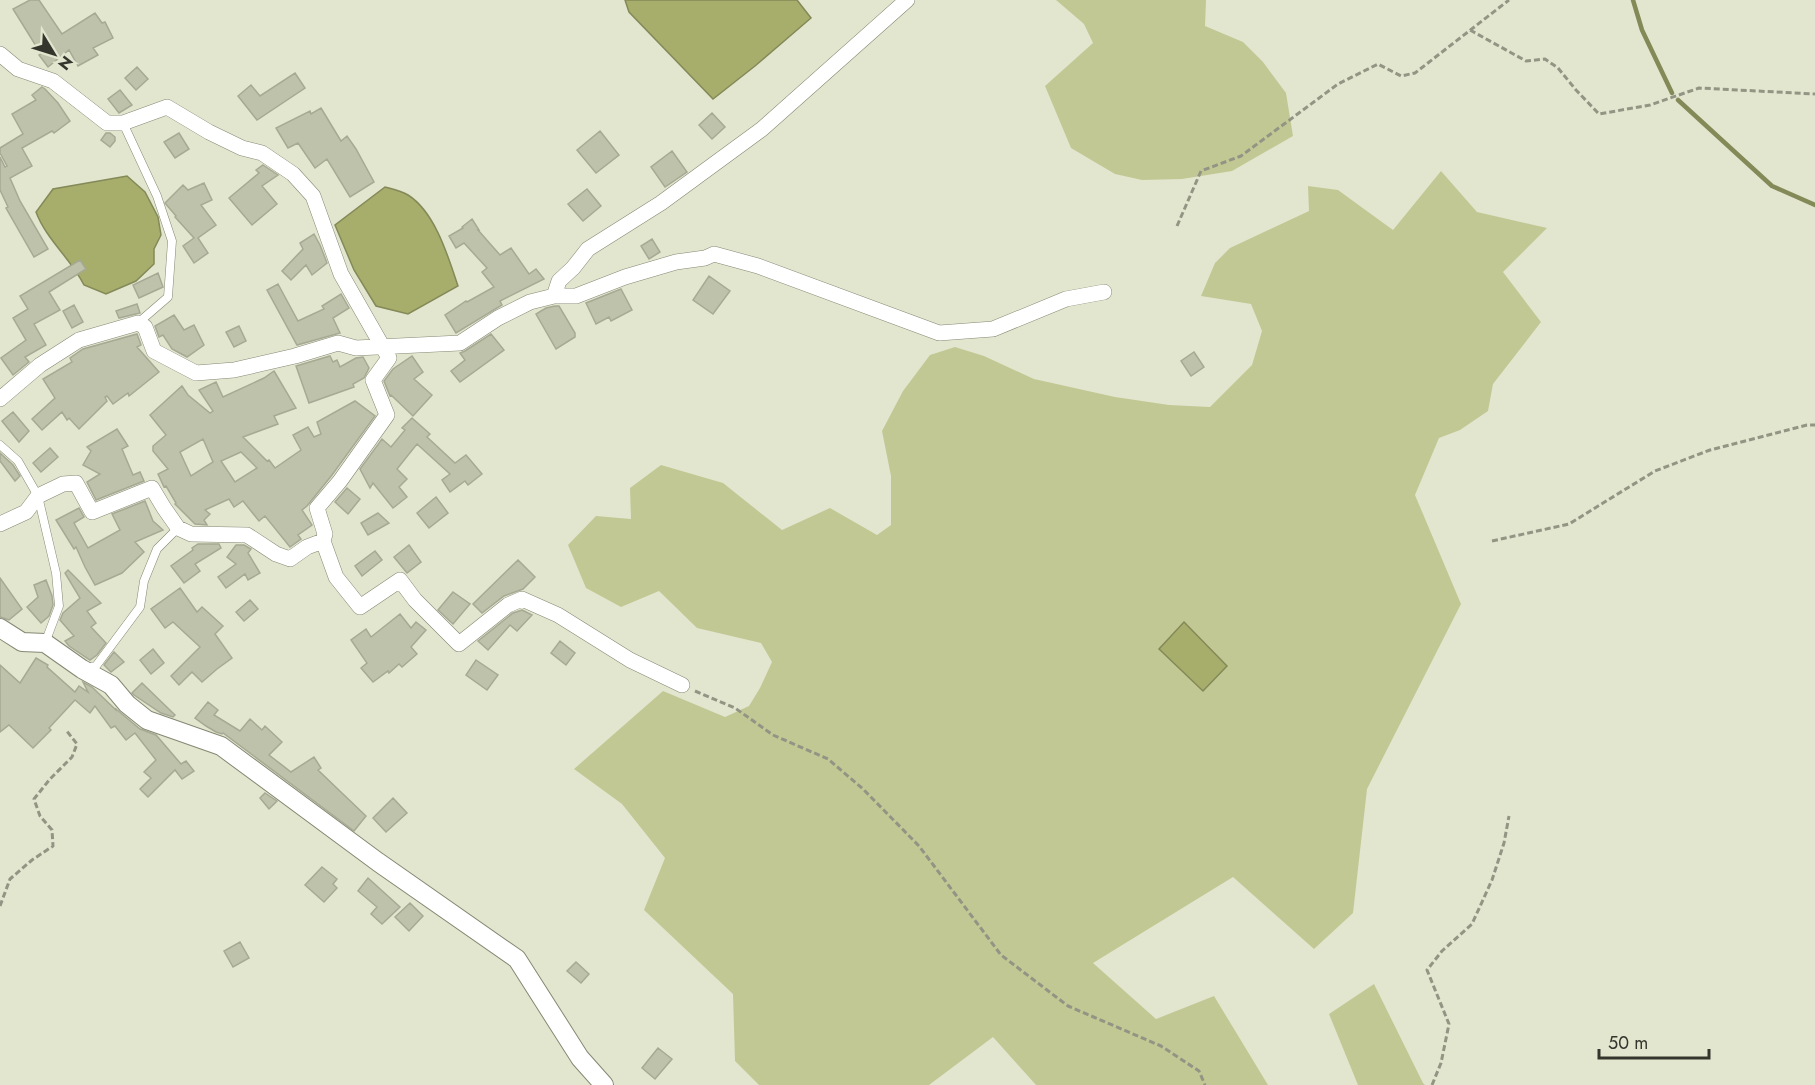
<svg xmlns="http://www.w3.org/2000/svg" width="1815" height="1085" viewBox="0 0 1815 1085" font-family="Jost,sans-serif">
<rect width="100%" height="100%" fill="#e3e6cf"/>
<path fill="#c2c894" d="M1056 0H1206L1205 26 1243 42 1263 62 1286 93 1293 136 1232 171 1182 179 1142 180 1115 174 1071 148 1045 86 1093 43 1084 24Z
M1441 171 1477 212 1547 228 1503 272 1541 322 1493 384 1488 411 1460 430 1439 438 1415 495 1461 604 1367 789 1353 913 1314 949 1233 877 1093 963 1156 1019 1214 996 1268 1085H1036L993 1037 929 1085H759L735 1061 733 994 644 910 665 858 622 804 574 769 663 691 725 717 749 706 760 688 772 662 761 643 697 628 659 591 621 607 586 588 568 545 596 516 631 519 630 488 661 465 723 483 782 530 830 508 877 535 891 525V476L882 431 903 391 930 355 955 347 984 356 1034 379 1115 397 1169 405 1210 407 1252 365 1262 331 1251 304 1201 296 1215 263 1230 248 1309 211 1308 186 1338 190 1393 230Z
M1374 984 1423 1083 1425 1085H1358L1329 1014Z"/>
<path fill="#a7ad6b" stroke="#848958" stroke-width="1.5" d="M625 0H797L811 18 755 66 713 99 629 12Z
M127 176 145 192 158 217 161 235 154 249V264L136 281 106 294 84 285C71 259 46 239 36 212L53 189Z
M385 187C392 189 401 191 408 195 435 212 448 256 458 286L408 314 376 306 354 270 335 225Z
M1184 622 1227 666 1203 691 1159 649Z"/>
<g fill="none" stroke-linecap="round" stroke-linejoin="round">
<path stroke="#848958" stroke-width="4.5" d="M1633 0 1642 30 1672 93
M1678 100 1772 186 1815 205"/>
</g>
<path fill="#bec2ab" stroke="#a6a993" stroke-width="1.5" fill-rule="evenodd" d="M30 0H39L62 34 95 13 102 23 105 22 113 38 93 48 98 55 78 66 69 50 48 67 39 55 41 54 13 9Z
M137 67 148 79 136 90 125 78Z
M295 73 305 88 257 120 238 96 251 85 260 96Z
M42 87 45 89 58 103 70 121 54 133 52 131 22 148 32 166 10 178 20 201 48 249 34 257 6 208 8 207 0 190V157L5 167 7 166 0 153V148L23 134 12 114 36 100 32 95Z
M120 90 132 105 119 113 108 99Z
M321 108 341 141 347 136 356 149 374 182 350 197 327 159 315 168 298 143 288 148 276 128 310 111 311 114Z
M712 113 725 127 712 139 699 125Z
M600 131 619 155 596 173 577 150Z
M106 133H110L115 137V141L110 147 101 140Z
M179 133 189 149 175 158 164 142Z
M672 151 687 172 665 187 651 167Z
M263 165 278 175 262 186 277 204 252 225 229 198 259 173 256 170Z
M204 183 212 200 201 205 216 225 198 238 208 253 194 263 183 246 194 238 175 217 176 216 165 203 183 185 188 190Z
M587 189 601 206 583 221 568 204Z
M472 219 479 230H478L500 255 511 248 529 274 536 269 544 279 500 301 502 305 456 333 445 315 466 301 467 302 494 287 482 272 487 268 464 243 456 248 449 236 463 228 462 227Z
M314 234 320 245 327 263 312 275 306 265 291 280 282 271 303 249 300 243Z
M652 239 660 252 649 259 641 246Z
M80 260 86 269 49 292 60 310 34 324 46 345 25 357 29 362 13 375 1 358 26 340 13 318 28 309 20 296Z
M158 273 163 287 139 298 133 285Z
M709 276 730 291 713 314 693 300Z
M278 284 298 321 324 309 322 306 341 294 349 308 333 318 340 333 297 345 267 290Z
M621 289 632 310 611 321 609 317 596 324 586 303Z
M137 304 140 313 119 318 116 311Z
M74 305 83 322 72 328 63 311Z
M555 306H559L575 333V337L556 349 536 314 546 308Z
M174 315 184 330 194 325 204 345 187 357 172 349 163 335 159 337 155 326Z
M239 326 246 341 234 347 226 332Z
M137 334 141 345 137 347 159 372 129 396 128 393 113 404 107 396 105 397 107 401 79 429 69 418 67 420 62 412 42 430 32 419 55 398 43 379 72 362 70 358 83 349Z
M491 334 504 350 460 382 451 371 465 360 460 353 465 351Z
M1194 352 1204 367 1191 376 1181 361Z
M330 356 333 362 337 360 340 367 356 358 363 357 369 368 364 378 353 384 354 387 309 403 296 366Z
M412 356 423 372 414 379 432 395 413 416 391 395 390 396 384 381 393 369Z
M274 371 296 408 274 416 278 424 243 437 267 461 269 460 275 468 301 450 293 435 308 427 314 437 321 434 317 422 355 401 375 416 332 475 307 506 302 510 312 525 298 535 301 539 290 547 265 516 259 521 243 501 234 507 229 499 205 510 210 514 204 520 207 525 195 524 175 504 176 503 166 486 164 487 158 474 168 469 153 451V446L166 435 150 415 182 386 188 395 210 413 213 411 199 390 216 382 223 397 264 378ZM203 439 213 462 191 476 180 452ZM241 452 257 468 235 482 221 461Z
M13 412 29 431 19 442 2 421Z
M412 418 430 434 427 437 455 463 466 455 482 474 468 485 465 481 450 492 442 480 450 474 417 444 397 469 407 479 399 487 407 497 393 508 373 483 370 488 360 469 382 439 391 447 405 430 402 428Z
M117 429 128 446 122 449 133 475 140 472 144 481 96 500 87 482 100 474 83 465 91 451 87 447Z
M50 448 58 457 41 472 33 463Z
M0 453 13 465 20 476 15 481 0 461Z
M347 488 360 499 348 514 335 502Z
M436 497 448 513 429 528 417 513Z
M145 501 153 521 163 530 135 542 144 552 122 573 95 585 85 567 76 547 74 549 56 520 79 508 84 517 74 523 88 548 120 530 112 514Z
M378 513 389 523 368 535 361 523Z
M198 544H219L221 548 195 564 200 571 184 583 171 566 193 550 192 548Z
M236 545H244L251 549 248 553 260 573 248 580 245 574 226 588 218 577 236 564 227 557Z
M409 545 421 562 407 573 394 557Z
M375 551 382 560 362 576 355 566Z
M518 560 535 577 523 589 504 596 482 613 473 604Z
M68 570 101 603 87 611 96 623 91 627 106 643 97 655 90 660 69 646 65 641 74 636 60 620 63 613 80 598 65 573Z
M0 578 22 609 9 620 0 617Z
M46 580 52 596 53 605 49 616 41 623 27 607 38 597 34 585Z
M180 588 197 612 202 607 223 626 215 634 232 658 217 669 202 682 192 672 179 685 171 676 200 647 173 622 165 628 151 609Z
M453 592 470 604 453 624 438 610Z
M250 600 258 609 244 621 236 612Z
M522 610 532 615 517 631 510 625 488 650 478 641 513 613Z
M400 614 411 628 416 622 426 630 411 647 417 654 402 667 399 664 389 673 388 671 373 682 361 668 367 663 351 640 366 629 371 637Z
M560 641 575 653 566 665 551 653Z
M153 649 164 663 151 674 140 660Z
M114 652 124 662 111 672 104 665Z
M36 658 48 665 47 667 75 692 79 686 88 692 83 682 92 687 116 710V709L140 729 156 735 181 764 186 761 194 771 182 779 175 770 148 797 140 789 151 778 144 772 156 760 135 733 126 740 115 726 111 728 95 706 90 713 75 700 49 728 51 730 33 748 9 725 0 732V665L20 683Z
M476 660 498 675 487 690 466 675Z
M142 683 175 715 173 717 161 713 134 695 132 693Z
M208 702 218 710 214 715 240 731 250 719 262 730 265 726 282 742 269 755 291 772 314 757 321 768 318 770 366 816 354 831 223 733 222 734 216 732 206 726 195 718Z
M265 793 277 801 269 809 260 798Z
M393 798 407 813 386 832 373 818Z
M322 867 337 879 333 884 337 888 324 902 305 885Z
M368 878 400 907 382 924 371 914 377 907 358 891Z
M410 903 423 916 409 931 395 917Z
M240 942 249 958 233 967 224 951Z
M576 962 589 974 581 983 567 971Z
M658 1048 672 1059 655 1079 642 1068Z"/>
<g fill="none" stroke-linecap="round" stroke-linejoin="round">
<g stroke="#858873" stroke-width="9">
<path id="service" d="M123 123 157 196 172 241 168 297 138 323
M0 445 18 461 38 496 56 573 59 606 45 643
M88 668 96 666 140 607 144 581 157 549 178 528"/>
</g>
<g stroke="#858873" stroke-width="16">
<path id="minor" d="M0 54 18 69 53 81 107 123H123L167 107 209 132 242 148 262 153 293 174 313 196 341 274 389 358 373 380 387 415 340 481 317 508 325 534 323 541
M554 296 559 281 573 268 588 249 661 203 762 129 907 0
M0 399 40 365 79 340 138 323 145 327 154 351 196 373 234 370 295 356 338 343 356 348 460 343 498 318 530 302 554 296H576L625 277 676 262 705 258 714 254 758 266 939 333 993 329 1066 299 1104 292
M0 524 26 512 38 496 63 484 76 483 92 512 152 488 164 508 178 528 191 534 247 535 276 554 290 559 307 547 323 541 336 577 360 607 400 580 415 600 459 644 508 605 522 599 558 615 630 660 682 685"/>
</g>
<g stroke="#858873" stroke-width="20">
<path id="tertiary" d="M0 628 22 642 45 643 82 669 111 685 127 704 147 720 221 746 378 862 517 959 580 1058 604 1085"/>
</g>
<path stroke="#939584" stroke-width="3" stroke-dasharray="6 3" stroke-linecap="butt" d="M1470 30 1526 61 1545 59 1558 68 1576 90 1599 114 1650 105 1699 88 1815 94
M1177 226 1201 171 1241 156 1338 84 1378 64 1401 76 1415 73 1509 0
M1492 541 1569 524 1655 471 1710 450 1807 425H1815
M695 691 735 708 773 735 828 759 863 789 919 846 1001 955 1068 1006 1161 1046 1199 1071 1205 1085
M0 906 10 879 32 860 53 846 52 830 40 816 34 799 50 779 72 757 77 744 66 730
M1432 1085 1441 1063 1449 1024 1427 970 1442 951 1472 924 1492 880 1504 843 1509 816"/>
<use href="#service" stroke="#fff" stroke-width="8"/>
<use href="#minor" stroke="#fff" stroke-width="15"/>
<use href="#tertiary" stroke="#fff" stroke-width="18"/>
</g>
<g transform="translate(54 54) rotate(128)" stroke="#e3e6cf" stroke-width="4.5" paint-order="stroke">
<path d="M0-4.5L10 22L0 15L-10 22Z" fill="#34352c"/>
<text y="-9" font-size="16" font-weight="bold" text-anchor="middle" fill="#34352c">N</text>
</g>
<path d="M1599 1049v9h110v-9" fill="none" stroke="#34352c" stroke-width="3"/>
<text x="1608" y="1049" font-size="18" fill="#34352c" stroke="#e3e6cf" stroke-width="4.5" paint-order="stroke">50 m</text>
</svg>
